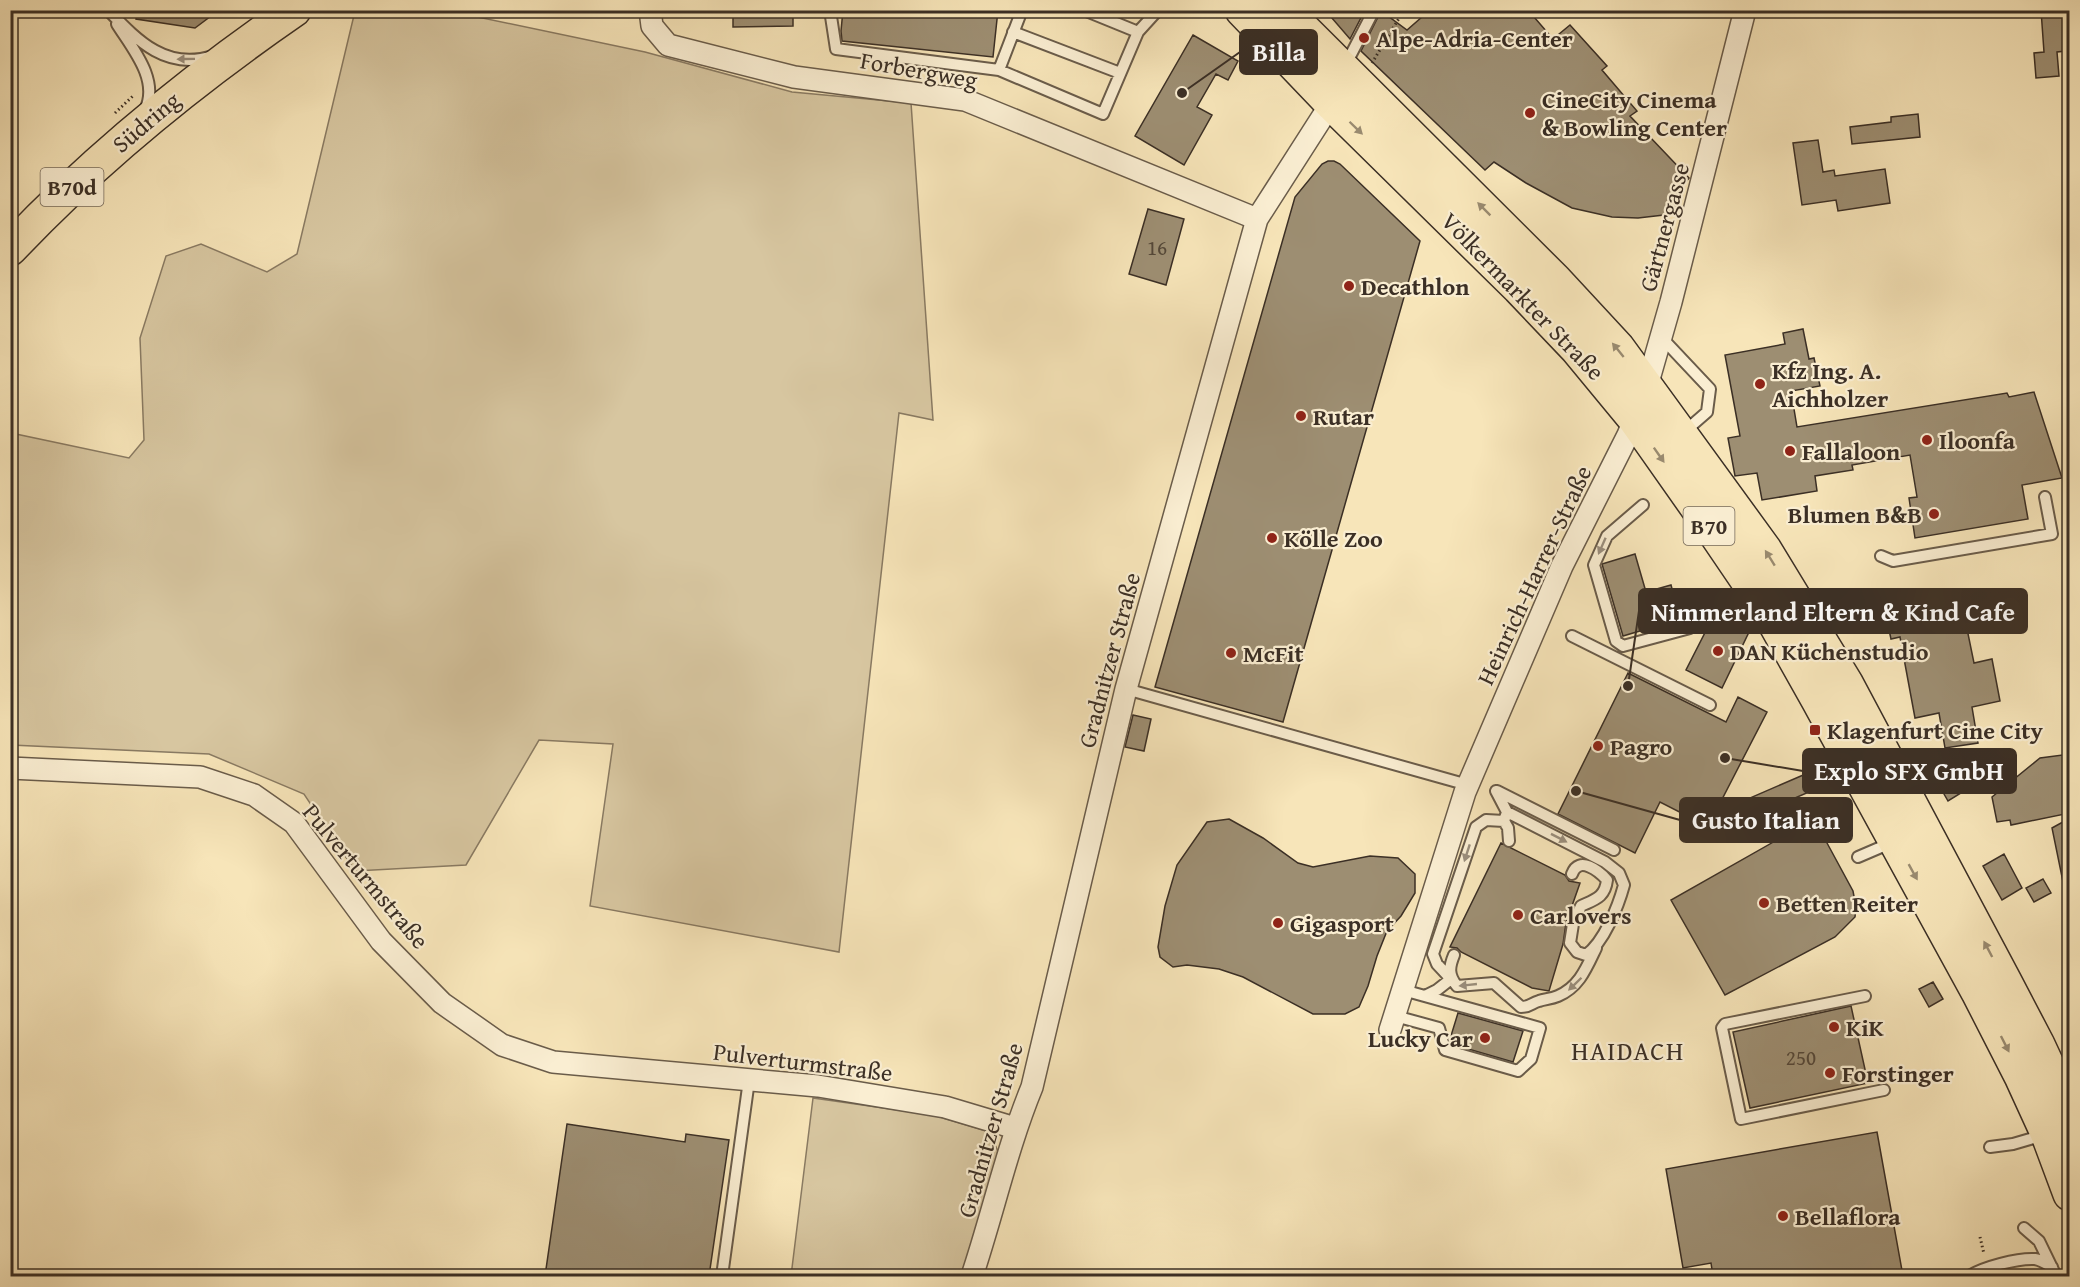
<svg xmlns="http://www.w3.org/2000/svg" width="2080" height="1287" viewBox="0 0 2080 1287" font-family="'Gentium Book Plus',serif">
<rect width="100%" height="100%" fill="#f7e5b9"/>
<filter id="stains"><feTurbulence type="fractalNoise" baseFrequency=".00333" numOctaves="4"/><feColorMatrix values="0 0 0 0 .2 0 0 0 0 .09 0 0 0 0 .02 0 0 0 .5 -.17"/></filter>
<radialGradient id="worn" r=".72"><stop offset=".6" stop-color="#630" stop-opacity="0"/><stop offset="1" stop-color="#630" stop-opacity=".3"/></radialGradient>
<path fill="#d7c6a0" stroke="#897a62" stroke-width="1.5" d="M355 11H449L645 52 792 92 911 103 933 420 899 413 839 952 590 906 613 744 539 740 466 865 355 871 304 794 209 754 11 745V433L129 458 144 440 140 338 166 256 201 244 267 272 297 254Z
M813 1098 933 1115 990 1132 1001 1159 965 1276H791Z"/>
<path fill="#9d8e72" stroke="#3b2f25" stroke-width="1.5" d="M137 10H219L195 28 136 19Z
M733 10H793V26L733 27Z
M843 10H998L993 57 842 41 841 31Z
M1325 10H1365L1350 39Z
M1430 10H1528L1553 39 1570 25 1607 66 1602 70 1637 111 1630 116 1689 178 1671 200 1676 206 1664 215 1638 218 1612 217 1572 208 1526 183 1494 162 1485 170 1361 51 1381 11 1407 30Z
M2041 10H2064L2066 51 2057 52 2059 76 2036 78 2034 53 2044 52Z
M1193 35 1238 61 1228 80 1216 74 1197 107 1212 115 1184 165 1135 136Z
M1918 114 1920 137 1852 144 1850 127 1891 122V117Z
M1818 140 1823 172 1834 170 1835 176 1885 169 1890 203 1838 211 1836 200 1802 205 1793 143Z
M1328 161H1334L1340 164 1420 241 1283 722 1155 687 1295 197 1322 164Z
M1148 209 1184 219 1166 285 1129 274Z
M1803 329 1809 359 1814 358 1820 386 1791 391 1797 427 2007 393 2009 397 2034 392 2062 478 2022 485 2028 519 1915 538 1909 498 1917 497 1910 455 1852 465 1853 470 1815 476 1817 491 1762 500 1757 473 1735 476 1728 438 1740 436 1725 355 1785 344 1783 333Z
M1635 554 1646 592 1671 585 1680 619 1623 636 1602 564Z
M1926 603 1931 631 1966 624 1974 663 1992 659 2000 701 1972 707 1978 743 1945 748 1939 713 1915 718 1900 637 1891 639 1885 611Z
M1714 615 1749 632 1722 688 1686 670Z
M1628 673 1726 722 1738 697 1767 712 1718 807 1713 805 1703 824 1660 802 1635 853 1558 814Z
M1133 715 1151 719 1144 751 1125 747Z
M1948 752 1969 788 1948 801 1927 764Z
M2070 754V813L2011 825 2010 820 1997 822 1992 797 2040 758Z
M1831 763 1839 779 1744 820 1736 804Z
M2070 818V881L2063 882 2052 828Z
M1229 819 1263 838 1298 863 1313 867 1370 856 1398 858 1415 874V893L1401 916 1387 931 1377 956 1368 986 1359 1007 1345 1014H1313L1243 977 1219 969 1187 965 1173 967 1160 957 1158 947 1165 906 1177 865 1207 822Z
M1814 819 1853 891 1856 907 1855 917 1835 937 1725 995 1671 900Z
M1501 843 1565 875 1569 881 1580 883 1566 923 1563 944 1549 991 1532 988 1461 952 1457 948 1450 947Z
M2004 854 2022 888 2002 900 1983 866Z
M2043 879 2051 893 2034 902 2026 888Z
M1933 982 1943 999 1929 1007 1919 989Z
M1851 1006 1868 1083 1750 1108 1733 1032Z
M1458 1013 1523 1031 1513 1062 1451 1044 1450 1039Z
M567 1124 685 1142 686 1134 729 1140 709 1276H545Z
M1877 1132 1903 1276H1713L1711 1263 1683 1268 1666 1169Z"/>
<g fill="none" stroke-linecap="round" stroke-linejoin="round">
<g stroke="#6a5c4a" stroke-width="14">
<path id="service" d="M108 10C138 41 166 71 213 56
M830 10 836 49 999 70 1103 114 1138 32 1158 10
M1084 10 1138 32
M117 24C132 48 160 80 145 110
M1013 32 1120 73
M1345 66 1374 10
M999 70 1022 10
M1661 337 1710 389 1707 412 1684 432
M1643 505 1607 536 1594 565 1616 641 1623 646 1690 628 1703 613 1705 597
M1881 556 1893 561 2052 534 2045 497
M1572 636 1710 705
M1126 689 1468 785
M1496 791 1507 812 1605 862 1619 873 1624 885C1618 907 1604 942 1586 955L1577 952 1570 943 1573 924 1581 906C1596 899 1605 897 1607 880 1599 871 1579 855 1572 874
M1497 791 1614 850
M1506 815 1504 821 1508 828 1509 841
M1858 857 1893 842
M1454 955C1449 967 1448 975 1457 986L1494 983 1521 1007C1531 1007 1531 1003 1539 1001 1545 999 1551 999 1558 996 1579 987 1586 969 1596 948
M1425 996 1437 990 1451 979 1437 964 1433 954 1476 827 1486 820 1504 821
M1865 996 1725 1024 1722 1028 1741 1119 1884 1090
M1395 1016 1439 1028 1445 1050 1518 1071 1531 1059 1540 1028 1403 990
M1990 1147 2013 1144 2044 1135
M2024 1228 2039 1241 2056 1276
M722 1276 749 1080
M1969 1276C1984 1267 2017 1258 2035 1259 2041 1260 2047 1264 2052 1267"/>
</g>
<g stroke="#6a5c4a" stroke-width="24">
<path id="minor" d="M650 10 652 26 668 45 794 77 965 100 1257 219
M10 768 200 777 254 795 294 823 381 941 442 1003 502 1045 553 1062 818 1086 945 1107 1015 1128
M1390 1030 1465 792 1562 566 1628 435 1647 386 1671 302 1745 10
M972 1276C993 1213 1007 1148 1032 1087L1126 689 1257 219 1323 116 1341 97"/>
</g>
<g stroke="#3b2f25" stroke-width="36">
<path id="primary" d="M1242 10 1333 105 1519 288 1577 349 1634 418 1715 533 1768 611 1818 700 1978 992 2021 1076 2048 1135 2070 1194
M1284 10 1555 280 1618 348 1765 550 1846 683 2004 980 2038 1045 2070 1114
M10 249C96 158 191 81 294 10"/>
</g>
<path stroke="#3b2f25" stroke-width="3" stroke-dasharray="1.5 3" stroke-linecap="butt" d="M1372 63 1404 10
M115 113 134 95
M2065 1218 2070 1231
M1980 1237 1984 1254"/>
<use href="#service" stroke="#faeed2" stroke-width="10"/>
<use href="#minor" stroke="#faeed2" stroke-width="21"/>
<use href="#primary" stroke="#f7e5b9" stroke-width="33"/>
</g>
<defs><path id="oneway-solid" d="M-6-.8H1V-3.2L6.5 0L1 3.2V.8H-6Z" transform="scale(1.5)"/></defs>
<g fill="#9a8e7c">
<use href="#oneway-solid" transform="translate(186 59) rotate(179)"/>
<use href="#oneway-solid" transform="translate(1602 546) rotate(114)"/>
<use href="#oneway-solid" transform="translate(1559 838) rotate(27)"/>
<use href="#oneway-solid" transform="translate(1467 853) rotate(108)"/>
<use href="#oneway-solid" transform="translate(1575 984) rotate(136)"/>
<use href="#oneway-solid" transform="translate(1468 985) rotate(174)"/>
</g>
<g fill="#998a6f">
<use href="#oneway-solid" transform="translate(1356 128) rotate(44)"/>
<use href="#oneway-solid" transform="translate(1484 209) rotate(-135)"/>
<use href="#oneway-solid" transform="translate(1618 350) rotate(-129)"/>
<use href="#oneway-solid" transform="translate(1659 455) rotate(55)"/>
<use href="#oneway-solid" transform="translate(1770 558) rotate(-122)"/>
<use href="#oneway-solid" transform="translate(1913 872) rotate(61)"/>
<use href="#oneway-solid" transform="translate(1988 949) rotate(-118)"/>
<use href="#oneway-solid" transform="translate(2005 1044) rotate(63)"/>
</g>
<g fill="#8f2418" stroke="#faeed2" stroke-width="2">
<circle cx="1364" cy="38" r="6"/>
<circle cx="1530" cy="113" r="6"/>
<circle cx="1349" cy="286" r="6"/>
<circle cx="1760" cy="384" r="6"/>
<circle cx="1301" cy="416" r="6"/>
<circle cx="1927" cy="440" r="6"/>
<circle cx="1790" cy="451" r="6"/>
<circle cx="1934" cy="514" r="6"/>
<circle cx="1272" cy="538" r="6"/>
<circle cx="1718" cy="651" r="6"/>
<circle cx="1231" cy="653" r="6"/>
<rect x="1809" y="724" width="12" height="12" rx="3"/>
<circle cx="1598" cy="746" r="6"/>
<circle cx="1764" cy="903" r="6"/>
<circle cx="1518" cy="915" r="6"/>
<circle cx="1278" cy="923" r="6"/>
<circle cx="1834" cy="1027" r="6"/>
<circle cx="1485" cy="1038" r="6"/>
<circle cx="1830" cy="1073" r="6"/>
<circle cx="1783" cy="1216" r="6"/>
</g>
<g text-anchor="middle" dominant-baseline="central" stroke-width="4.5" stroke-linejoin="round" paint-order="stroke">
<g font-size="21" fill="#544738">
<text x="1157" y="247">16</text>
<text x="1801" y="1057">250</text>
</g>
<g fill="#faeed2" stroke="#746859" stroke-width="1.5">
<rect x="40.5" y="168" width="63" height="38" rx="4.5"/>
<rect x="1683.5" y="507" width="51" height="38" rx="4.5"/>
</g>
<g font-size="22" font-weight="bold" fill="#3b2f25">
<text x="72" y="187">B70d</text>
<text x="1709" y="526">B70</text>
</g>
<g font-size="24" font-weight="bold" fill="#3b2f25" stroke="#faeed2" text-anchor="start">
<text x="1376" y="38">Alpe-Adria-Center</text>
<text x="1542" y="99">CineCity Cinema<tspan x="1542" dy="28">&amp; Bowling Center</tspan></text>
<text x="1361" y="286">Decathlon</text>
<text x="1772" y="370">Kfz Ing. A.<tspan x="1772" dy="28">Aichholzer</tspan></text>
<text x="1313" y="416">Rutar</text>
<text x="1939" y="440">Iloonfa</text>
<text x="1802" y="451">Fallaloon</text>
<text x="1922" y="514" text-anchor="end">Blumen B&amp;B</text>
<text x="1284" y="538">Kölle Zoo</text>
<text x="1730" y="651">DAN Küchenstudio</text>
<text x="1243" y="653">McFit</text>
<text x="1827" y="730">Klagenfurt Cine City</text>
<text x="1610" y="746">Pagro</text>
<text x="1776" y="903">Betten Reiter</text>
<text x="1530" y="915">Carlovers</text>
<text x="1290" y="923">Gigasport</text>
<text x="1846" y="1027">KiK</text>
<text x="1473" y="1038" text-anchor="end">Lucky Car</text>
<text x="1842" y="1073">Forstinger</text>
<text x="1795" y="1216">Bellaflora</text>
</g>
<g font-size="24" fill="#3b2f25" stroke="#faeed2">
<text transform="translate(919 70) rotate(10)">Forbergweg</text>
<text transform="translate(146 122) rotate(-40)">Südring</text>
<text transform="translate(1664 227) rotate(-75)">Gärtnergasse</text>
<text transform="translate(1523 296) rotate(46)">Völkermarkter Straße</text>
<text transform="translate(1534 575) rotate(-65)">Heinrich-Harrer-Straße</text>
<text transform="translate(1109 660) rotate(-75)">Gradnitzer Straße</text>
<text transform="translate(366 876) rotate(50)">Pulverturmstraße</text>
<text transform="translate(803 1062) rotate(7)">Pulverturmstraße</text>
<text transform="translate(990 1130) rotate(-74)">Gradnitzer Straße</text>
</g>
<g font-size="26" letter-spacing="1.5" fill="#3b2f25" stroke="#faeed2">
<text x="1628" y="1050">HAIDACH</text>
</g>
</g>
<path fill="none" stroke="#3b2f25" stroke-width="2" d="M1182 93L1240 52M1628 686L1639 611M1725 758L1803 771M1576 791L1680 820"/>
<g fill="#3b2f25" stroke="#faeed2" stroke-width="2">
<circle cx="1182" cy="93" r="6"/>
<circle cx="1628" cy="686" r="6"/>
<circle cx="1725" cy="758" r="6"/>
<circle cx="1576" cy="791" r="6"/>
</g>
<g fill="#3b2f25" stroke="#3b2f25" stroke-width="2">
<rect x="1240" y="30" width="77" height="44" rx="6"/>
<rect x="1639" y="589" width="388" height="44" rx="6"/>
<rect x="1803" y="749" width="213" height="44" rx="6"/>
<rect x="1680" y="798" width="172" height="44" rx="6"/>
</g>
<g font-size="26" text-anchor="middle" font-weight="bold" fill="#fff">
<text x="1279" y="61">Billa</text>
<text x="1833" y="621">Nimmerland Eltern &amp; Kind Cafe</text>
<text x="1909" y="780">Explo SFX GmbH</text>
<text x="1766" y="829">Gusto Italian</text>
</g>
<rect width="2080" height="1287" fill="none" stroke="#f7e5b9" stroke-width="36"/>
<rect x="12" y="12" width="2056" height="1263" fill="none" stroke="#3b2f25" stroke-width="3"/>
<rect x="18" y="18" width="2044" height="1251" fill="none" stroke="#3b2f25" stroke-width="1.5"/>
<rect width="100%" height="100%" filter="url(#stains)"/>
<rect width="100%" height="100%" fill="url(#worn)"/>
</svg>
